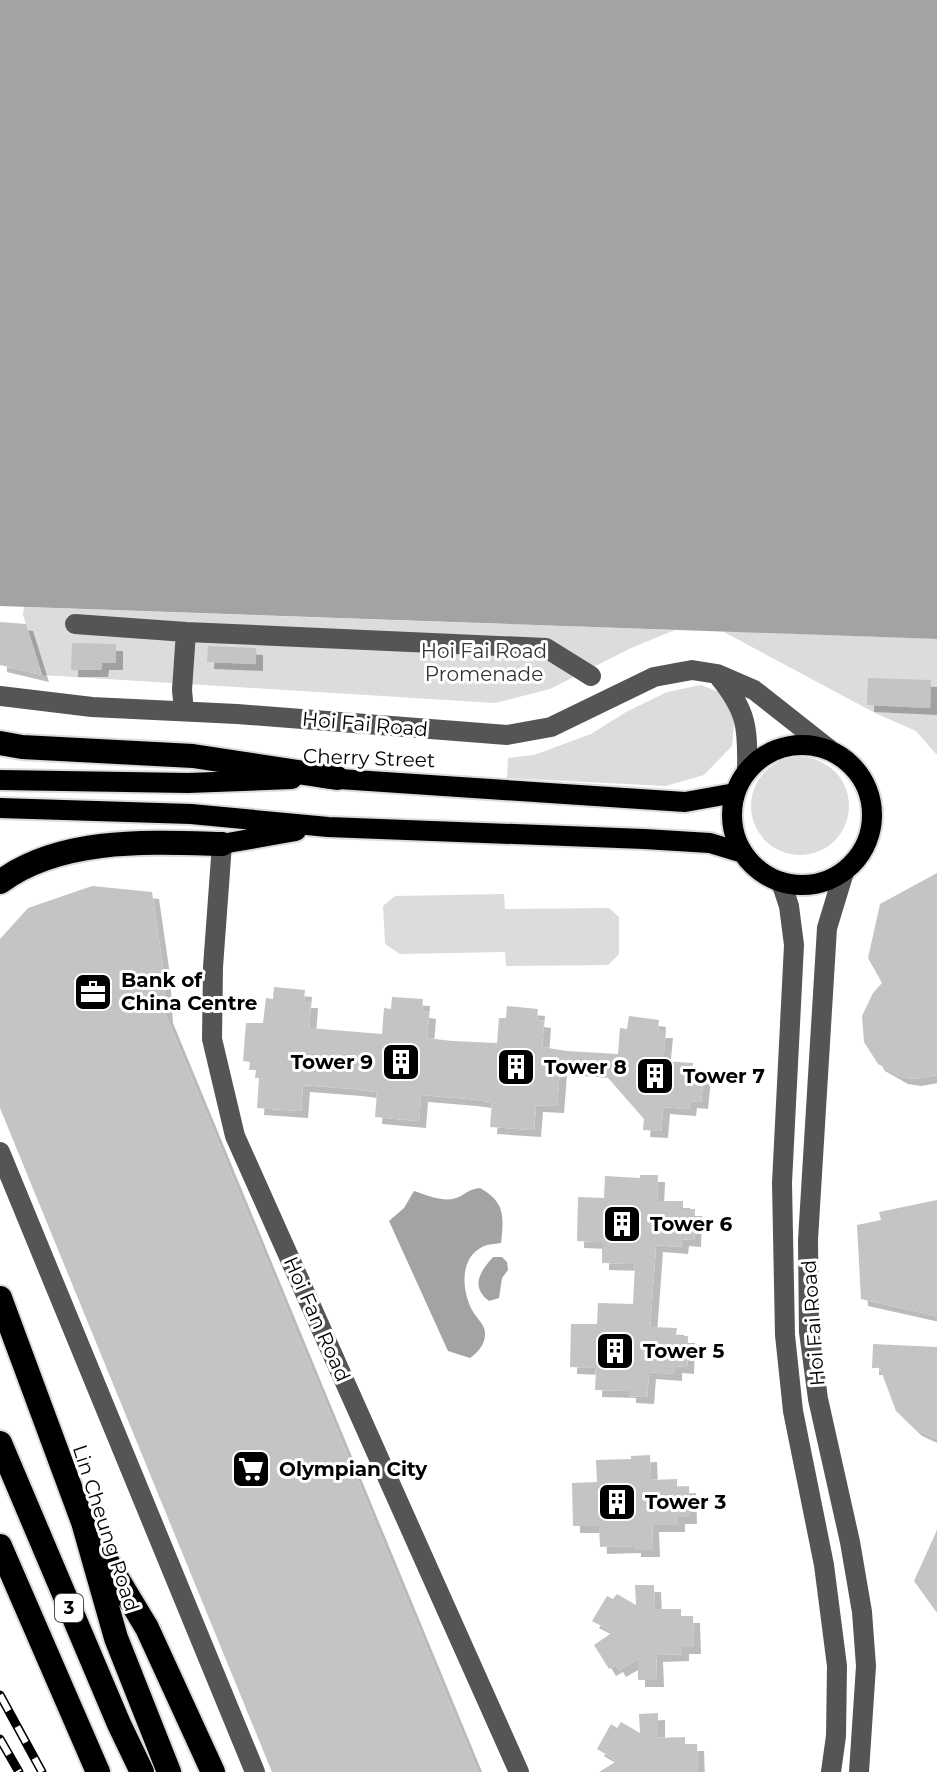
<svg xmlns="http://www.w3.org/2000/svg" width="937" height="1772" viewBox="0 0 937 1772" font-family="Montserrat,sans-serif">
<defs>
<filter id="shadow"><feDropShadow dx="7" dy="7" stdDeviation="0" flood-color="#0004"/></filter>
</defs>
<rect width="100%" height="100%" fill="#fff"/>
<path fill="#dcdcdc" d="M24 607 675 630 631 648 550 689 495 703 42 675 23 615Z
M722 631 937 639V755L916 731 875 713Z
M701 685 724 694 735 715 732 746 704 775 666 786 507 778 508 758 534 755 591 734 626 712 667 692Z
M751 806a49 49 0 1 1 98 0a49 49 0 1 1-98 0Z
M504 894 505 909 609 908 619 917V954L608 965 506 966 505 952 400 954 385 944 383 906 395 896Z"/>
<path fill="#a3a3a3" d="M0 0H937V639L0 606Z
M480 1188C505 1202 504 1216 501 1243 496 1244 487 1244 482 1247 459 1259 462 1291 472 1310 476 1318 484 1323 485 1332 486 1343 479 1352 470 1358L448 1351 389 1221 404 1208 414 1191C429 1196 447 1204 461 1196 469 1191 471 1189 480 1188Z
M493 1257H502L507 1262 508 1270 502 1278 499 1298 489 1301C470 1286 480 1272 493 1257Z"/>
<path fill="#c4c4c4" filter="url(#shadow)" d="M0 622 26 624 42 675 0 665Z
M72 643 116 644V663H102L101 670H71Z
M208 646 256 648V664L207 662Z
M868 678 931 680 930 708 867 705Z
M937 873V1075L914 1079 901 1077 878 1064 864 1042 862 1016 873 993 882 983 868 958 880 904Z
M92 886 152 892 163 968 166 1016 478 1772H272L0 1108V939L28 908Z
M274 987 305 990 304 1001H311L309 1028 382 1034 384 1008 391 1009 392 997 423 999 422 1011 429 1012 427 1038 452 1041 497 1043 499 1018H506L507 1006 538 1009 537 1020 544 1021 542 1047 567 1051 618 1054 620 1028 627 1029 629 1016 659 1020 658 1031H666L663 1061 693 1063 692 1071 704 1072 701 1102 690 1101 689 1109 663 1107 661 1131 643 1130 644 1119 602 1071 560 1068 557 1106 536 1105 534 1130 490 1127 492 1102 470 1099 421 1095 419 1121 375 1117 377 1092 355 1089 303 1085 301 1111 257 1108 259 1078H255L256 1070H249L250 1062 243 1061 246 1023H263L266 998 273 999Z
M640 1175H658L657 1201H683V1209H695L694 1240 682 1239 681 1247 656 1245 650 1327 677 1328 676 1336H688L687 1367 675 1366V1374L649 1372 647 1397 629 1396V1391L595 1390 596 1368 570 1367 571 1324H597L598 1303 633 1304 635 1264 602 1263V1242L577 1241 578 1197 604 1198 605 1176 640 1178Z
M937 1200V1316L861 1299 857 1225 881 1220 879 1212Z
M873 1344 937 1347V1439L915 1429 896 1411 880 1368H872Z
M650 1455 651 1480 677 1479V1487L689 1486 690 1517H678V1525H652L653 1550H634V1546L600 1547 599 1526H573L572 1483 597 1482 596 1460 631 1459V1456Z
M937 1530V1613L914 1581Z
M635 1585H654L655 1609H681V1616H693L694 1647H682V1654L656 1655 657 1680H638V1659L619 1670 616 1665 609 1669 594 1645 613 1632 592 1621 607 1596 613 1599 617 1594 636 1605Z
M658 1713V1738L685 1737V1744H697L698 1772H599L617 1761 597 1749 611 1724 617 1728 621 1722 640 1733 639 1714Z"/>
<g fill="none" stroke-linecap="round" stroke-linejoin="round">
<g stroke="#dbdbdb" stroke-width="24">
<path id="major" d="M732 815a70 70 0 1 1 140 0a70 70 0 1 1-140 0Z
M324 778 685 802 735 793
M0 780 188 783 292 779
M0 808 191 814 328 827 644 839 710 843 743 853
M222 844 296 831"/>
</g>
<g stroke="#dbdbdb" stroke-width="28">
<path id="highway" d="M0 743 22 747 193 756 337 778
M0 882C61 837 149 842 222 844
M0 1298 83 1522 116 1638 169 1772
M0 1443 119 1724 142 1772
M0 1546 98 1772
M102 1553 147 1628 213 1772"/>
</g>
<path stroke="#555" stroke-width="20" d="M75 624 186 632 546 648 591 676
M719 677C747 711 748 728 747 770
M0 696 92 707 237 714 507 735 551 727 654 677 692 670 717 674 754 690 829 749
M184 711 182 690 186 632
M222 844 213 967 212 1039 235 1136 519 1772
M844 872 827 928 808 1240 809 1332 818 1399 850 1542 862 1612 866 1666 859 1772
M781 882 789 906 794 945 782 1183 785 1335 793 1411 824 1565 837 1666 836 1736 831 1772
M0 1152 255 1772"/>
<use href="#major" stroke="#000" stroke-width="20"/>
<use href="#highway" stroke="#000" stroke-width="24"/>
<g stroke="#000" stroke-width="9">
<path id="rail" d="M0 1695 42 1772
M0 1739 19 1772"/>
</g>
<use href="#rail" stroke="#fff" stroke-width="6" stroke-dasharray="18" stroke-linecap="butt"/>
</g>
<defs>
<g id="office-square" transform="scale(2)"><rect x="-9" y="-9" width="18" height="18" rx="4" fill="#000" stroke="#fff"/><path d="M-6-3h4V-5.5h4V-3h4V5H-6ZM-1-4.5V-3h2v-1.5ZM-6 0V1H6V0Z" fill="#fff"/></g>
<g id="building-square" transform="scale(2)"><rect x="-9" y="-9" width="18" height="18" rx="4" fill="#000" stroke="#fff"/><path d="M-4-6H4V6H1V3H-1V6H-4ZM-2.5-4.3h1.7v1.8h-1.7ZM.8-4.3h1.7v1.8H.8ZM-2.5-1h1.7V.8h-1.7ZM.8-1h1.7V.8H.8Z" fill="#fff"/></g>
<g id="supermarket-square" transform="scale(2)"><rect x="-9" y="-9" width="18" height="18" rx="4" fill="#000" stroke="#fff"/><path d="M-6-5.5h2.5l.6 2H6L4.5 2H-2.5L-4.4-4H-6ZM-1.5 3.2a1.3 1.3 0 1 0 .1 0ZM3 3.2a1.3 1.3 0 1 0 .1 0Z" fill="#fff"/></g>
</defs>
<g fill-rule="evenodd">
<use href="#office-square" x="93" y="992"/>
<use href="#building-square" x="401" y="1062"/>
<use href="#building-square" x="516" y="1067"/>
<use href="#building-square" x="655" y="1076"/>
<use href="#building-square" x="622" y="1224"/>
<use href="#building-square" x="615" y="1351"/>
<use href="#supermarket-square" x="251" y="1469"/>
<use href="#building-square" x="617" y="1502"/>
</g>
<g text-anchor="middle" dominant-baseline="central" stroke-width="6" stroke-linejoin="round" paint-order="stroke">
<rect fill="#fff" stroke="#4c4c4c" stroke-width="2" x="55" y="1594" width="28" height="28" rx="6"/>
<g font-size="18" font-weight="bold" fill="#000">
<text x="69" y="1608">3</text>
</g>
<g font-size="20" fill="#333" stroke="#fff">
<text x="484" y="651">Hoi Fai Road<tspan x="484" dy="23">Promenade</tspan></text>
</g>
<g font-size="20" fill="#000" stroke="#fff">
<text transform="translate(365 724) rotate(5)">Hoi Fai Road</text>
<text transform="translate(369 758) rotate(2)">Cherry Street</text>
<text transform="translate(317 1319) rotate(66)">Hoi Fan Road</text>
<text transform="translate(813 1323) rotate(-94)">Hoi Fai Road</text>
<text transform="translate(106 1528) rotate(72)">Lin Cheung Road</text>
</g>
<g font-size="20" font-weight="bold" fill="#000" stroke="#fff" text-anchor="start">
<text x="121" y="980">Bank of<tspan x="121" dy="23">China Centre</tspan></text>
<text x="373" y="1062" text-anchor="end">Tower 9</text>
<text x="544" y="1067">Tower 8</text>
<text x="683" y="1076">Tower 7</text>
<text x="650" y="1224">Tower 6</text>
<text x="643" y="1351">Tower 5</text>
<text x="279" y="1469">Olympian City</text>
<text x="645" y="1502">Tower 3</text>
</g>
</g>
</svg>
